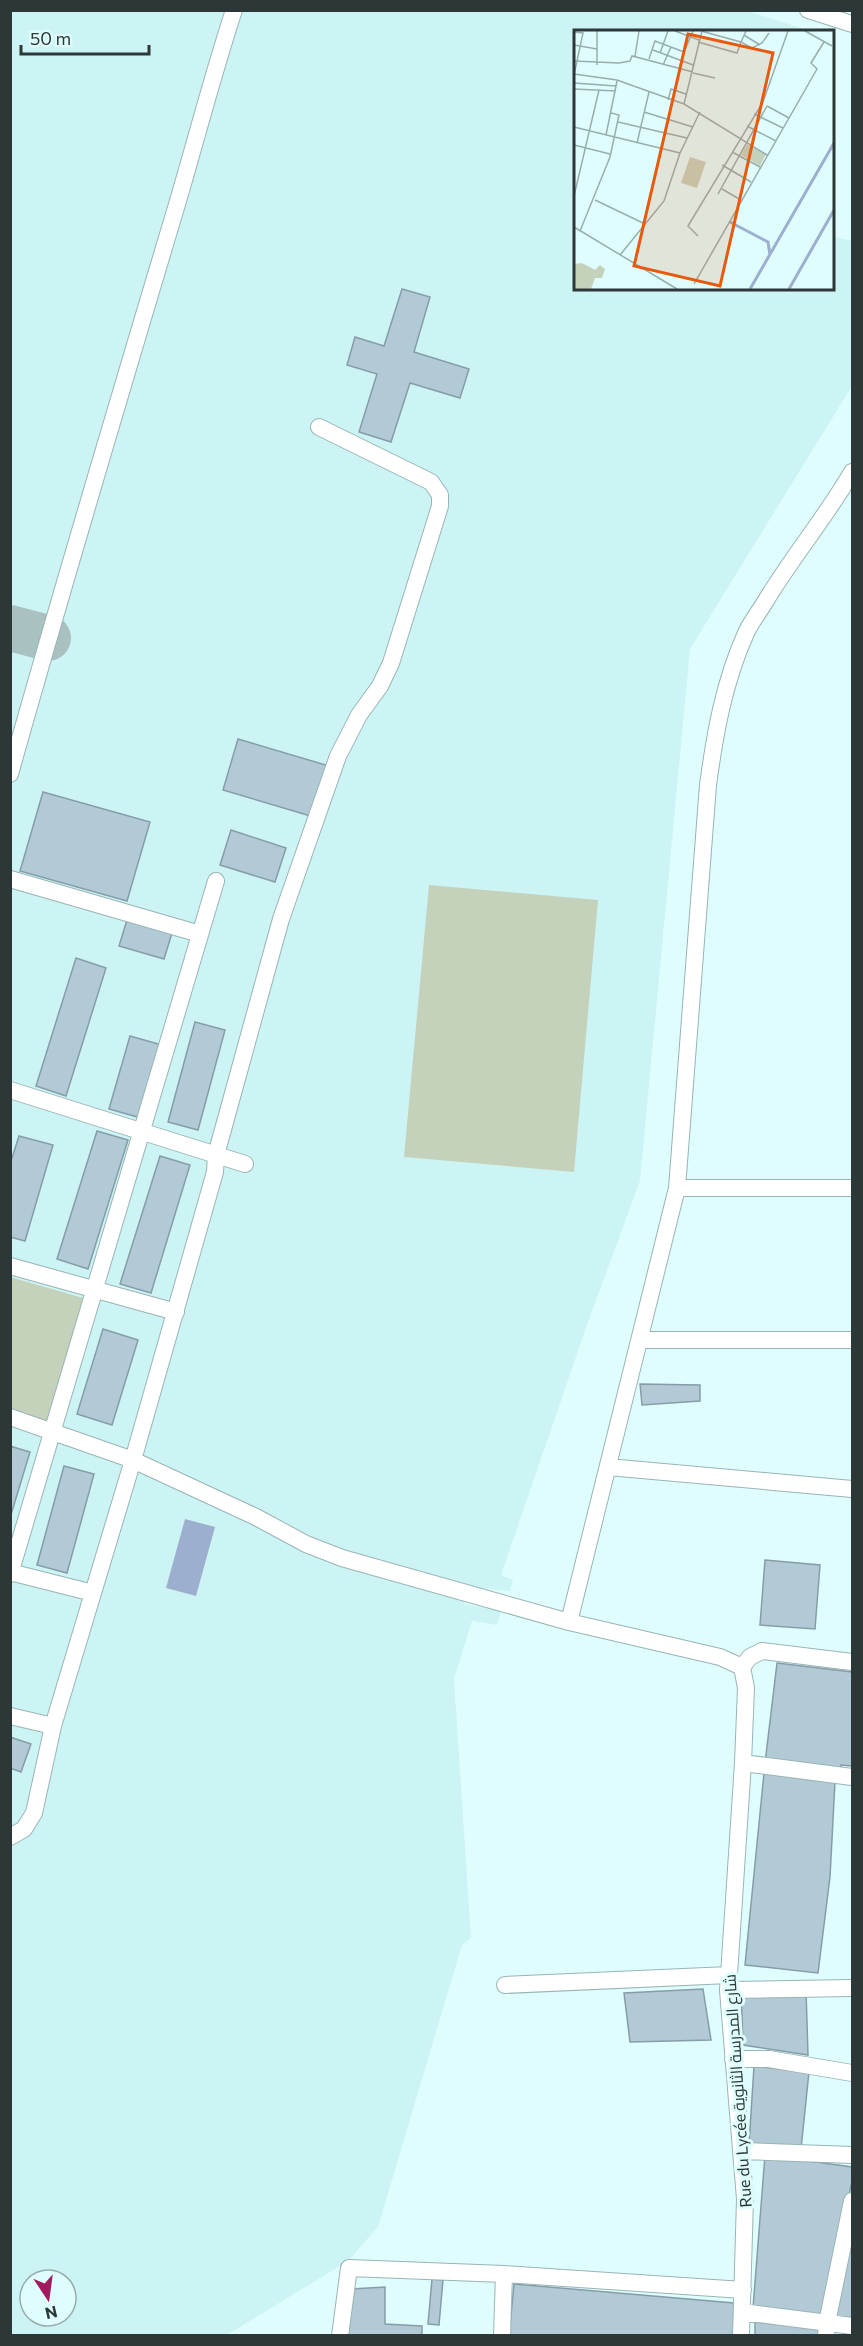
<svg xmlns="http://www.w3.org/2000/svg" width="863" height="2346" viewBox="0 0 863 2346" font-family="Commissioner,Cairo,sans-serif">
<rect width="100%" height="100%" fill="#e0fdfd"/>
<path fill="#cdf4f4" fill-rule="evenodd" d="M745 10 810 31 575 32V288H832V236L852 241V386L690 649 640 1181 588 1322 501 1575 513 1580 510 1591 471 1587 464 1604 501 1611 497 1625 472 1621 454 1679 471 1938 462 1945 378 2227 348 2261 227 2335 11 2336V11ZM30 2280H66V2316H30Z"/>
<path fill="#c4d2bc" d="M429 885 598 900 574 1172 404 1157Z
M10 1277 90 1300 53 1424 11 1411Z"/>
<path fill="#9dafcf" d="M185 1519 215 1527 196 1596 166 1588Z"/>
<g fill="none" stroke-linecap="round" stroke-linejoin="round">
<path stroke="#aac1c1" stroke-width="46" d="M10 628 48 638"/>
</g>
<path fill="#b2cad5" stroke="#869da8" stroke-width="1.5" d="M402 289 430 297 414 352 469 369 460 398 410 383 391 442 359 432 377 374 347 365 355 337 384 346Z
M238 739 329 766 314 817 223 790Z
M43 792 150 822 127 901 20 871Z
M231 830 286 848 275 882 220 865Z
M127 920 172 933 164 959 119 946Z
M76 958 106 968 66 1096 36 1086Z
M195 1022 225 1030 198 1130 168 1122Z
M130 1036 162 1045 141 1118 109 1109Z
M97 1131 128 1140 88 1269 57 1259Z
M19 1136 53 1145 25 1241 10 1237V1164Z
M160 1156 190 1165 151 1293 120 1284Z
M103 1329 138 1340 112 1425 77 1414Z
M640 1384 700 1385V1401L642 1405Z
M10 1446 30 1452 10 1518Z
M64 1466 94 1474 67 1573 37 1565Z
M765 1560 820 1565 815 1629 760 1625Z
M777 1663 852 1672V1766L841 1765V1772L765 1763Z
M10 1737 31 1744 21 1772 10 1768Z
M764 1773 835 1782 830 1877 818 1973 745 1965Z
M703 1989 711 2040 630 2042 624 1993Z
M741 1989H806L808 2055 743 2045Z
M754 2066 809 2072 801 2149 749 2145Z
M765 2155 852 2167V2181L824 2315 753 2308Z
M852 2221V2322L830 2320Z
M432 2279 443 2280 439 2325 428 2324Z
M514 2284 734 2303V2336H509Z
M385 2287V2324L422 2326V2336H346L351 2289Z
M755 2322 820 2328V2336H755Z"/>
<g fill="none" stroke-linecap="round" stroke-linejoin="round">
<g stroke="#99b4b5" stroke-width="18">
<path id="minor" d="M808 10 852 24
M10 774C63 585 119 398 175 211 195 144 212 77 234 10
M10 879 200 934
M10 1090 245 1164
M677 1188H852
M10 1266 176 1312
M640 1340H852
M10 1417 133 1460 256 1517 306 1544 342 1558 569 1622 720 1657 742 1667
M608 1467 852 1489
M10 1572 93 1593
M10 1574 216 881
M569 1622 677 1188 708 785C715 733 724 682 746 633 751 622 759 612 765 602 792 557 826 517 852 472
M742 1667 750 1657 762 1651 852 1662
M10 1716 53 1726
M743 1763 852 1777
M10 1837 24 1829 34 1813 53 1726 133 1460 215 1172 216 1155 281 919 338 756 359 715 380 686 391 663 440 506V495L431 482 319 427
M505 1985 729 1975
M728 1990 852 1988
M733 2059H769L852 2073
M741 2151 852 2155
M742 2312 852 2326
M340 2336 349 2268 504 2274 743 2290
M502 2336 504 2274
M741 2336 745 2199 728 1990 743 1763 746 1688 742 1667
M826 2336 827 2323 852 2201"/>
</g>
<use href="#minor" stroke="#fff" stroke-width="16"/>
</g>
<g text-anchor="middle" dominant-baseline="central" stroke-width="6" stroke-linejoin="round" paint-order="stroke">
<g font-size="16" fill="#2c3737" stroke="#e0fdfd">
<text transform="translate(737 2091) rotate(-94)">Rue du Lycée شارع المدرسة الثانوية</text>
</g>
</g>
<g transform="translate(574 30)">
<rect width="260" height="260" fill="#e0fdfd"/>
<path d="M173 114 192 124 186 136 167 125ZM116 127 132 132 123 158 107 153ZM8 233 21 240 26 235 31 239 28 248H21L17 259H0V234Z" fill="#c4d2bc"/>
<path fill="none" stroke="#9dafcf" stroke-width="3" d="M156 192 194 212 196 225M176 259 260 113M215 259 260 180"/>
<path fill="none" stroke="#98aeae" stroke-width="1.5" d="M23 1V35M101 1 125 10M127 1 167 12 172 1M231 1 258 16M0 2 9 3 0 45M170 5 186 15M124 12 163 23 167 12 178 18 188 13 195 3M0 15 23 19M79 20 119 35M86 23 94 1M61 26 65 1M75 29 81 11 110 22 119 1M0 31 45 33 56 31 58 26 119 42M89 35 97 17M119 43 141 48M0 44 43 50 110 74 193 125M0 53 42 56M0 59 42 61M94 70 97 59 112 64M110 74 128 1M193 76 215 88M70 82 119 97M180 84 209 98M44 92 113 108M173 96 202 111M0 97 106 123M32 105 43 51M63 113 75 62M0 115 36 124M158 122 186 137M148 135 177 152M148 159 167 170M144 164 193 76M0 166 25 60M21 170 69 193M0 197 103 259M6 201 36 127 45 85 37 83M124 206 114 196 189 72 214 1M46 225 90 171 106 123 126 82M120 254 243 39 237 33 250 12"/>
<path fill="#e8590c" fill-opacity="0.15" stroke="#e8590c" stroke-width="3" d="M114 4 199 23 146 256 60 236Z"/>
<rect width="260" height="260" fill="none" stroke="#2c3737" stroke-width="3"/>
</g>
<rect width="863" height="2346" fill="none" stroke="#2c3737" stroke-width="24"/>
<g transform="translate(48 2298) rotate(167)"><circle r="28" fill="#e0fdfd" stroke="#98aeae" stroke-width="1.5"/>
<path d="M0-4.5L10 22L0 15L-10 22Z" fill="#a3185f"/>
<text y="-9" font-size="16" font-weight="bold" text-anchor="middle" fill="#2c3737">N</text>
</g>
<path d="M21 45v9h128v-9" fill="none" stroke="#2c3737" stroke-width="3"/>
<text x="30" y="45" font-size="18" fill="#2c3737" stroke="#e0fdfd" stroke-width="4.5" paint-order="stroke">50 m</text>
</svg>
